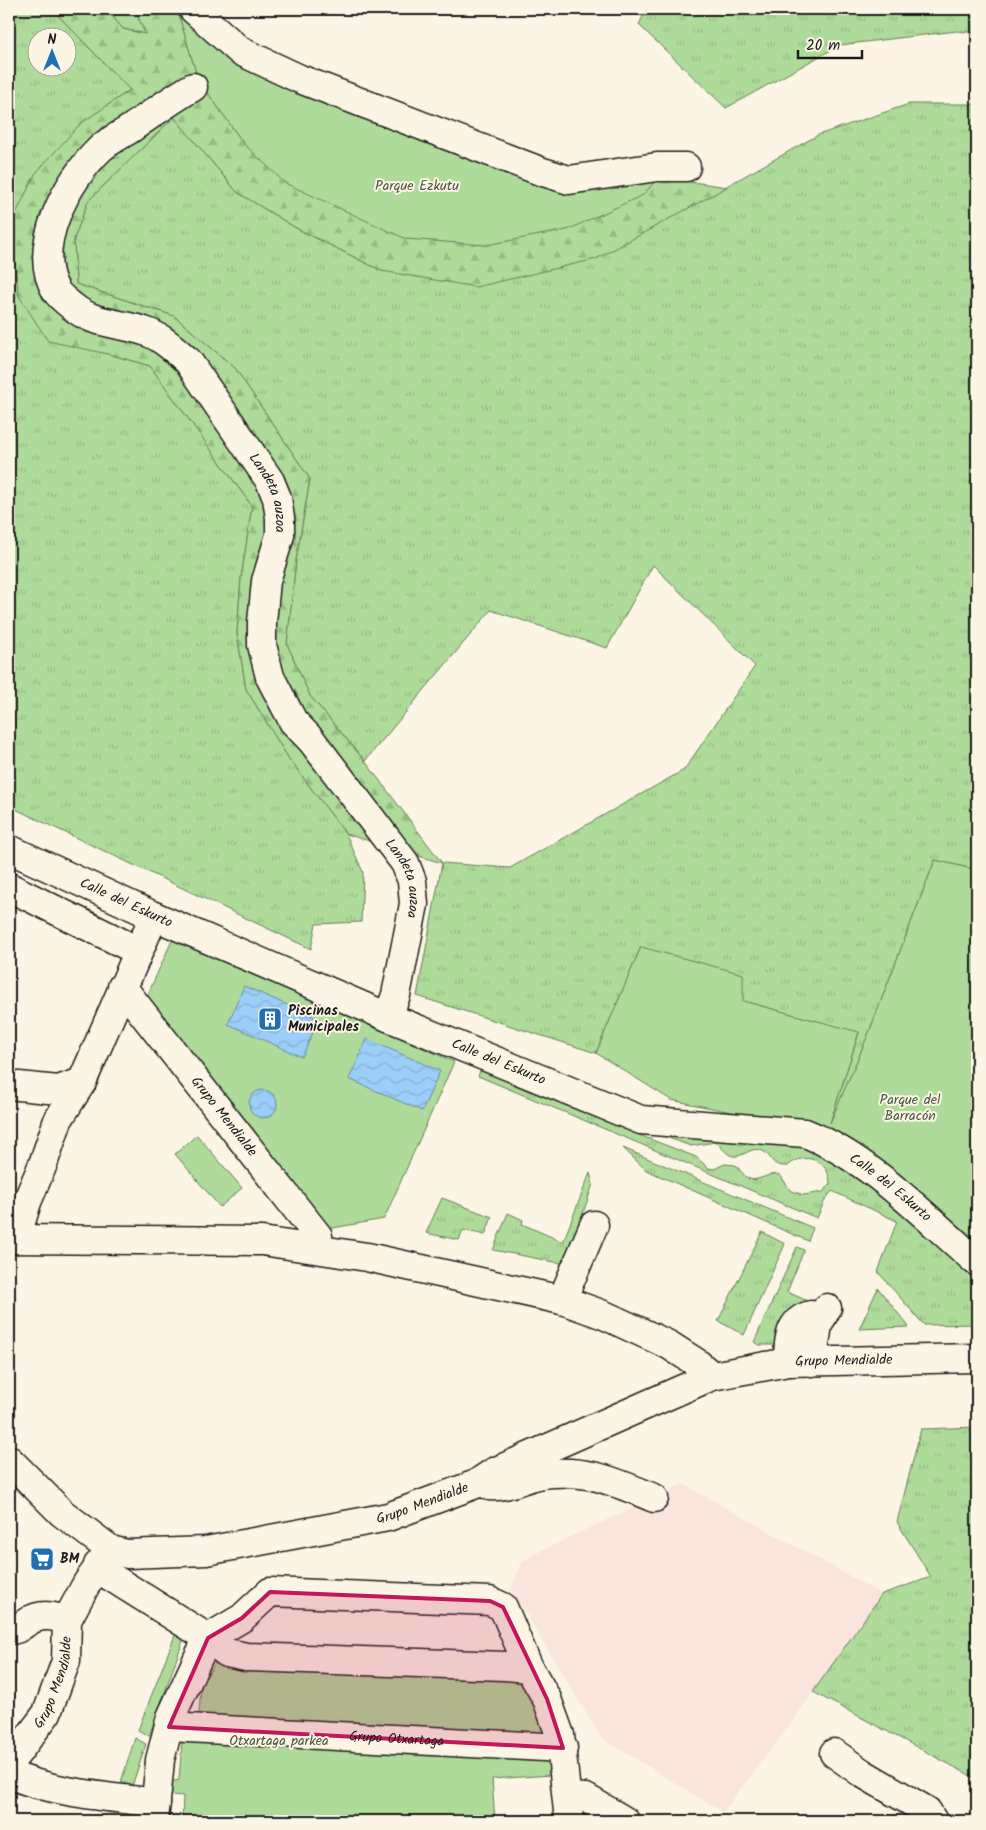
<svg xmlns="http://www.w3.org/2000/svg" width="986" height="1830" viewBox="0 0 986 1830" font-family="Kalam,sans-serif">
  <defs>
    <pattern id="grass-tufts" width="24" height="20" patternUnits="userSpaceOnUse" patternTransform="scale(1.25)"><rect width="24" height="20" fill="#aedb99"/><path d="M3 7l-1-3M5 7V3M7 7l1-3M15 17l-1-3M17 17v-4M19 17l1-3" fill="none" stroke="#95bb83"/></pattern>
    <pattern id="forest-firs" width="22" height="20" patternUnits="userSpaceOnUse" patternTransform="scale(1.25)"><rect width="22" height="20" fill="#aedb99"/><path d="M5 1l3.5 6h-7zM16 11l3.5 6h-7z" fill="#95bb83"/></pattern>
    <pattern id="water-waves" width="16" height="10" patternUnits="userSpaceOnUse" patternTransform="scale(1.25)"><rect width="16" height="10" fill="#9bcef8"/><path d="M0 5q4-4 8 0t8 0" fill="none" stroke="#85b0d4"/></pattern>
  </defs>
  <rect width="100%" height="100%" fill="#fcf5e5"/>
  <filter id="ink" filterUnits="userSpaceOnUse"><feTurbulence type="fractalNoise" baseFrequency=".02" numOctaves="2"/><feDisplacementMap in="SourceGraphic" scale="10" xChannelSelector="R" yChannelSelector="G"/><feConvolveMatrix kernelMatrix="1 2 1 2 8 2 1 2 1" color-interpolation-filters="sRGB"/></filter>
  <g filter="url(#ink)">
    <path fill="#fae4de" d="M 683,1484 L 882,1594 L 790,1725 L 723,1812 L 601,1738 L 511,1589 L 522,1562 L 534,1554 Z"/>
    <path fill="url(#grass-tufts)" stroke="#657c5a" fill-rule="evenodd" d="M 9,9 L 52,9 L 130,90 L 80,124 L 10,226 L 112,355 L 150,366 L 252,506 L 241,579 L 237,633 L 246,689 L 289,759 L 346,834 L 363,872 L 361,922 L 316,924 L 311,949 L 9,806 ZM 38,38 L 68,38 L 68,68 L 38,68 Z
      M 106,9 L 135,9 L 146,34 L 123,29 Z
      M 646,9 L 977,9 L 977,33 L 957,31 L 840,45 L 726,108 L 639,25 Z
      M 909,104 L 977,104 L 977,870 L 935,860 L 868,1035 L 827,1131 L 859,1033 L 743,1001 L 641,947 L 596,1053 L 417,996 L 442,863 L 510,868 L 684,770 L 755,666 L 653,565 L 607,648 L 491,610 L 365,761 L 310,696 L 287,644 L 296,560 L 310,479 L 235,368 L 174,316 L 76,284 L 74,239 L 88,201 L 174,117 L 237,192 L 296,228 L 382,271 L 596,259 L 818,135 Z
      M 482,1067 L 628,1125 L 634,1133 L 696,1157 L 708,1168 L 714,1169 L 725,1164 L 735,1165 C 739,1168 742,1173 746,1177 C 756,1185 768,1171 780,1175 L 791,1191 L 804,1195 L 823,1192 L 830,1184 C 830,1161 805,1150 788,1166 C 770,1167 774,1158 763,1151 C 751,1145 744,1158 733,1156 C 726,1155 722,1146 715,1142 L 691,1146 L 643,1129 L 789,1138 L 849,1166 L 977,1272 L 977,1324 L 924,1325 L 878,1272 L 897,1221 L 832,1191 L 825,1200 L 817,1218 L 478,1076 Z
      M 623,1148 L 813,1228 L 808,1241 L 646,1170 Z
      M 590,1173 L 593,1184 L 581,1219 L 586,1221 L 565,1264 L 493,1250 L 508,1213 L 523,1220 L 522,1224 L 563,1242 Z
      M 442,1198 L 492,1217 L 485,1235 L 463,1230 L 459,1240 L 426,1233 Z
      M 762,1232 L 785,1244 L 744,1335 L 718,1321 Z
      M 797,1247 L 804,1250 L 787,1292 L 815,1304 L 779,1345 L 759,1345 L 754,1342 Z
      M 878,1288 L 909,1327 L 859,1329 Z
      M 977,1427 L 977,1779 L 813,1692 L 882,1594 L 931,1577 L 897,1522 L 921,1429 Z"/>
    <path fill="url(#forest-firs)" stroke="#657c5a" d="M 52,9 L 106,9 L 123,29 L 145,34 L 135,9 L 177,9 L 198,79 L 244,144 L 659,177 L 727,187 L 596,259 L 476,287 L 382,271 L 296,228 L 237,192 L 174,117 L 88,201 L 74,239 L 76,284 L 174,316 L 235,368 L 310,479 L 296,560 L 287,644 L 310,696 L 365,761 L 442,863 L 346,834 L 289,759 L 246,689 L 237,633 L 241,579 L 252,506 L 150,366 L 112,355 L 48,341 L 19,296 L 10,226 L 35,174 L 80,124 L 130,90 Z"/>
    <path fill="#aedb99" stroke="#657c5a" d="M 177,9 L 188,9 L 195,21 L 501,162 L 659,177 L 643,195 L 567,230 L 486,245 L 406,239 L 285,183 L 244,144 L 198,79 Z
      M 935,860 L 977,870 L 977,1250 L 827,1131 L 671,1100 L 596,1053 L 641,947 L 743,974 L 743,1001 L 859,1032 L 830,1123 L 868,1035 Z
      M 174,936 L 454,1062 L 384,1219 L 321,1230 L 144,1003 Z
      M 197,1135 L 242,1188 L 220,1207 L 175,1154 Z
      M 175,1635 L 184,1638 L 149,1736 L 138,1730 Z
      M 219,1657 L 517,1671 L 539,1694 L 551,1775 L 492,1779 L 495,1821 L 182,1821 L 183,1796 L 171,1795 L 170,1782 L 179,1780 L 183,1728 L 199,1714 L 201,1685 Z
      M 135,1738 L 146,1744 L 132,1786 L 121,1782 Z"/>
    <path fill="url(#water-waves)" stroke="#6887a0" d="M 244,986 L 319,1019 L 302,1057 L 228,1024 Z
      M 367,1039 L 440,1071 L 422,1111 L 349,1079 Z
      M249 1104a14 14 0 1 1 28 0a14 14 0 1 1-28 0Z"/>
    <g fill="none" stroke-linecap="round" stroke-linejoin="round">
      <g stroke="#1c1c1c" stroke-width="31">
        <g id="minor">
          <path d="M 193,9 L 240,51 L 300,79 L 540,171 L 569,180 L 657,167 L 686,167"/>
          <path id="s1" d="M 193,87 C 172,99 153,113 133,127 C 123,134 110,140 101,148 C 68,179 30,247 56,291 C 60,297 68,303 73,307 C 93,324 121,323 144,331 C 161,336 175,350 188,361 L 270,481 L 277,498 L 280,518 L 280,535 L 266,581 L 262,622 L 262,645 L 270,677 L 293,721 L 312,741 L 405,863 L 412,881 L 414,904 L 396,995 L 388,1017"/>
          <path id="s2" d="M 9,849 L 154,916 L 388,1017 L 641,1120 L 805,1133 C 869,1158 925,1217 977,1262"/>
          <path d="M 9,887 L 138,951"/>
          <path id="s3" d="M 122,987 L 318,1236 L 319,1249"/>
          <path d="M 82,1082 L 154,916"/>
          <path d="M 9,1085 L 58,1090 L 82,1082 L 58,1120 L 43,1164 L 27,1202 L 16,1239"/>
          <path d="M 9,1239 L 262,1241 L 367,1257 L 562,1300 L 604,1315 L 669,1345 L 697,1363 L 712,1376"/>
          <path d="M 562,1300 L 594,1225"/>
          <path d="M 788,1362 C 788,1342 789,1320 811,1315"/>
          <path d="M 812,1362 L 818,1325 L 827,1308"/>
          <path id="s4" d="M 9,1460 L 62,1513 L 111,1550 L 127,1554 L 206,1551 L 388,1517 L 476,1484 L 494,1472 L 712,1376 L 788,1362 L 977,1358"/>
          <path d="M 490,1486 C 507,1488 525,1477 542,1474 C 586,1468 615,1482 654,1498"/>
          <path d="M 98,1565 L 111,1577 L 208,1638 L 227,1653 L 246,1657 L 505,1666 L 529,1668 L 547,1699 L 560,1735 L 569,1821"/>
          <path d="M 9,1630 C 18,1630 20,1627 27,1622 C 41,1613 53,1616 67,1620"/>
          <path id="s5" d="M 169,1727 L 563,1748"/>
          <path d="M 834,1753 L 862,1773 L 927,1811 L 933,1821"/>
          <path id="s6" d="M 9,1764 L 47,1713 L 66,1661 L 67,1620 L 87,1583 L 110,1551"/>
          <path d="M 9,1774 C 52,1793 109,1797 156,1803"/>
          <path d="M 567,1797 L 586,1798 L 625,1821"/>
          <path d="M 154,1821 L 160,1760 L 171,1717 L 198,1658 L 208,1638 L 242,1618 L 270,1592 L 490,1601 L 503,1607 L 529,1668"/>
        </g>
      </g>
      <use href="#minor" stroke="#fcf5e5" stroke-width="28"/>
    </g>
  </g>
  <path fill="#c2185b" fill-opacity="0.2" stroke="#c2185b" stroke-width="4" stroke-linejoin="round" d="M 270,1592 L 490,1601 L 503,1607 L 547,1699 L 563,1748 L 169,1727 L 208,1638 L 242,1618 Z"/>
  <defs>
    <g id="building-square" transform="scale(1.25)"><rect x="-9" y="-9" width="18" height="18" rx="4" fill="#1f6fb2" stroke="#fcf5e5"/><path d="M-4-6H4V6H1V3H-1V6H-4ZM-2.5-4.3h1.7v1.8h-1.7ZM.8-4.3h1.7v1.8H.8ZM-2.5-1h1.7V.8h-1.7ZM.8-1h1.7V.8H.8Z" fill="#fff"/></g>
    <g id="supermarket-square" transform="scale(1.25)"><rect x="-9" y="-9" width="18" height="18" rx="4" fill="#1f6fb2" stroke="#fcf5e5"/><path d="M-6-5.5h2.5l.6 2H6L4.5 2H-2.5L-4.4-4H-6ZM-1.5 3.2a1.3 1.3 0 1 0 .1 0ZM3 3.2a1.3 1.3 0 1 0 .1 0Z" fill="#fff"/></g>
  </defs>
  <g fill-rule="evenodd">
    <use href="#building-square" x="270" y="1019"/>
    <use href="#supermarket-square" x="42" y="1559"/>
  </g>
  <g text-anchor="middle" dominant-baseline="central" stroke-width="4" stroke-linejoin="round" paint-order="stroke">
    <g font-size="14" fill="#485542" stroke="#fcf5e5">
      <text x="417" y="186">Parque Ezkutu</text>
      <text x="910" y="1100">Parque del<tspan x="910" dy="16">Barracón</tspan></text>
      <text x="279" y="1741">Otxartaga parkea</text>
    </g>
    <g font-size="14" fill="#1c1c1c" stroke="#fcf5e5">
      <text stroke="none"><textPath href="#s1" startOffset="579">Landeta auzoa</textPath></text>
      <text stroke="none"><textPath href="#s1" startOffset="1014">Landeta auzoa</textPath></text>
      <text stroke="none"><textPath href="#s2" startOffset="129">Calle del Eskurto</textPath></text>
      <text stroke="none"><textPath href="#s2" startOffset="534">Calle del Eskurto</textPath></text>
      <text stroke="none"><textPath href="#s3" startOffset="165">Grupo Mendialde</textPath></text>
      <text stroke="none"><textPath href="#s2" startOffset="954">Calle del Eskurto</textPath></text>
      <text stroke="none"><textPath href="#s4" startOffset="904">Grupo Mendialde</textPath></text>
      <text stroke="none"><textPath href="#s4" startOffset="454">Grupo Mendialde</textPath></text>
      <text stroke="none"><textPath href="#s6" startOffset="95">Grupo Mendialde</textPath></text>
      <text stroke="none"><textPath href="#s5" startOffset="228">Grupo Otxartaga</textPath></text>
    </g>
    <g font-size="14" font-weight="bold" fill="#1c1c1c" stroke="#fcf5e5" text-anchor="start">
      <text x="288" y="1011">Piscinas<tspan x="288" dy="16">Municipales</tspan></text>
      <text x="60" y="1559">BM</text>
    </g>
  </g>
  <rect width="986" height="1830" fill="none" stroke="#fcf5e5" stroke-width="30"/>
  <rect x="15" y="15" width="956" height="1800" fill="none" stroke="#1c1c1c" stroke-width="2" filter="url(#ink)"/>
  <g transform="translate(52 52)"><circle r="24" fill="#fcf5e5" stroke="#a29e95"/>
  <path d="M0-4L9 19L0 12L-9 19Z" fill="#1f6fb2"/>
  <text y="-8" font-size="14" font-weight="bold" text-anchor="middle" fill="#1c1c1c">N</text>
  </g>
  <path d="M798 50v8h64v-8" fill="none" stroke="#1c1c1c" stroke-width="2.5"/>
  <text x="806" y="50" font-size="15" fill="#1c1c1c" stroke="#fcf5e5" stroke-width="4" paint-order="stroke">20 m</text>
</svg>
